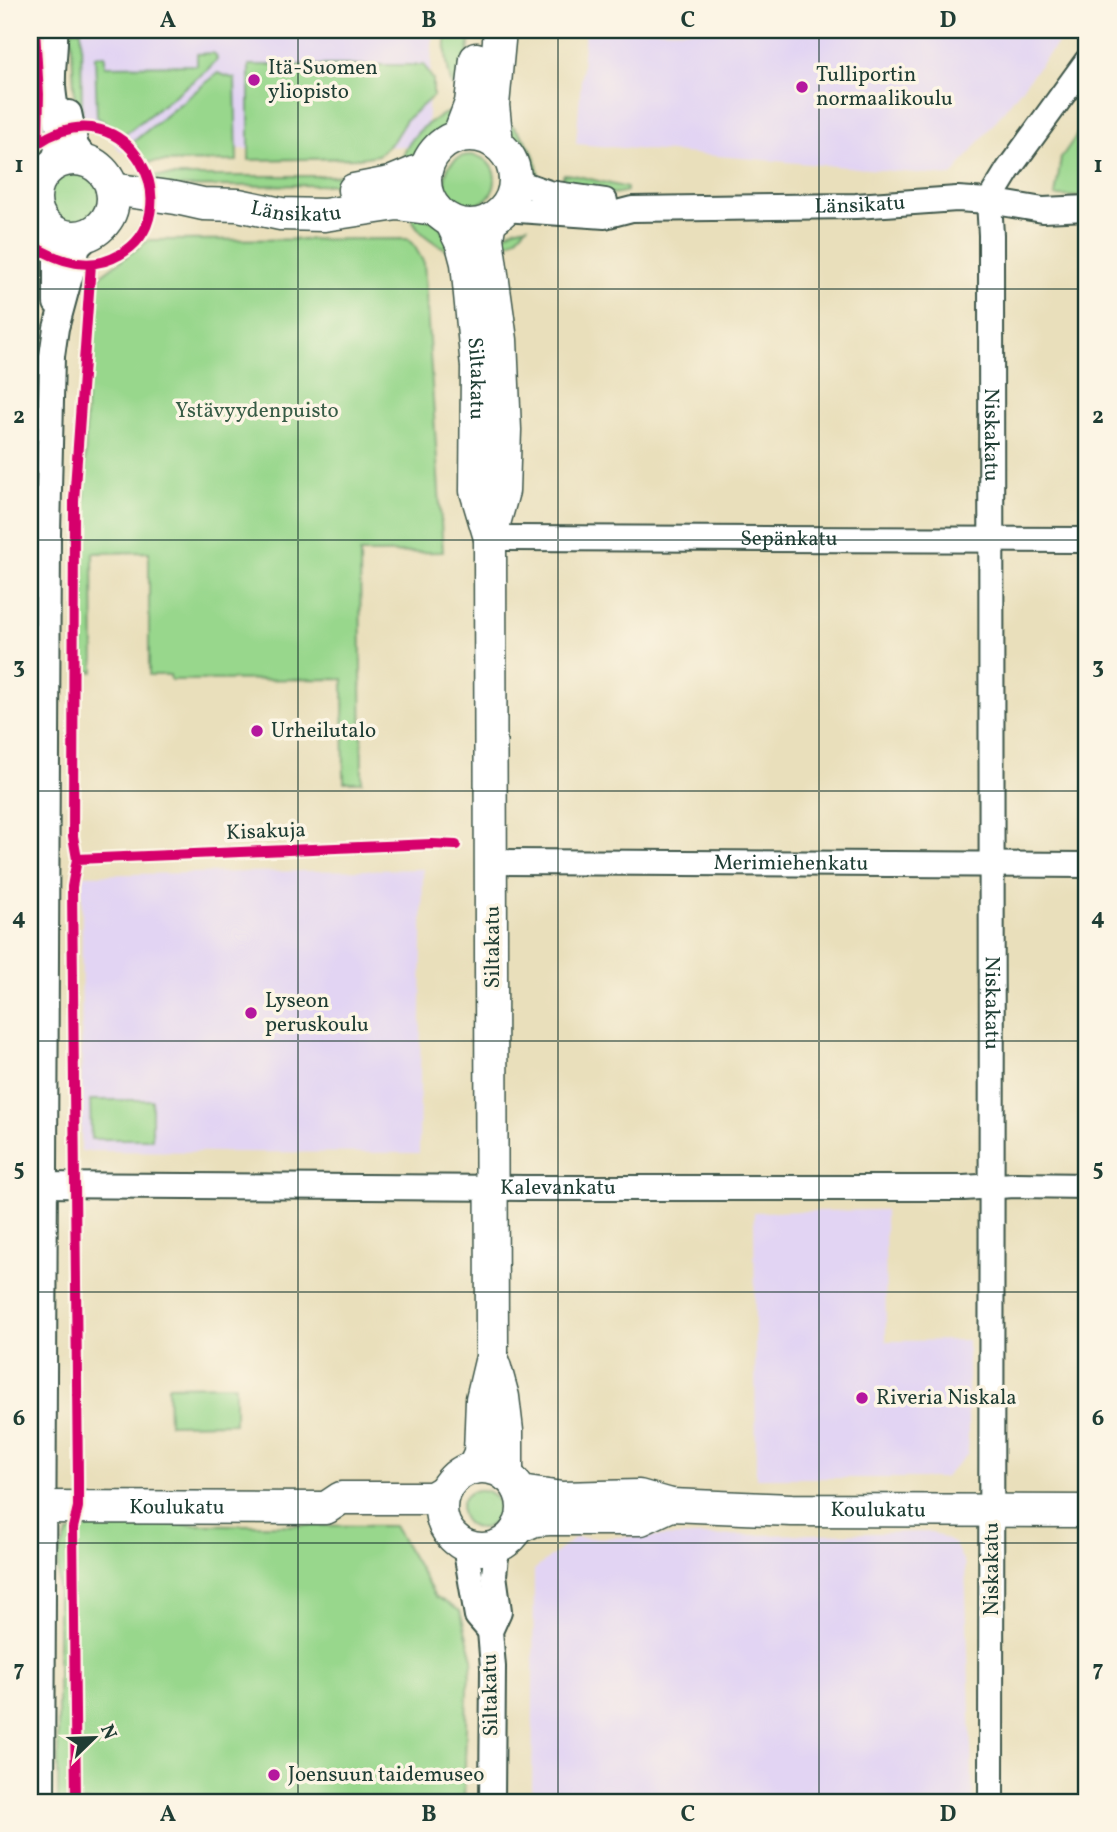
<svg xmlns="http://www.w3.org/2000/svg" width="1117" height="1832" viewBox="0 0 1117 1832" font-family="Vollkorn,serif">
  <rect width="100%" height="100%" fill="#fcf5e5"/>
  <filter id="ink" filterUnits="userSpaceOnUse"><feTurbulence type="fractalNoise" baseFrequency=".0143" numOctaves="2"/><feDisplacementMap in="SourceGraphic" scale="14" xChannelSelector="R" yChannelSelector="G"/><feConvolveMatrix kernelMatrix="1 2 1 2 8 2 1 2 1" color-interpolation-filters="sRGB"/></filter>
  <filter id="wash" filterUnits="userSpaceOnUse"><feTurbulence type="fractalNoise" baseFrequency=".00686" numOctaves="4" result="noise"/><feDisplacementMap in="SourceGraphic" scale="28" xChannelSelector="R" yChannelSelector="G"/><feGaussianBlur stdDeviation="1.57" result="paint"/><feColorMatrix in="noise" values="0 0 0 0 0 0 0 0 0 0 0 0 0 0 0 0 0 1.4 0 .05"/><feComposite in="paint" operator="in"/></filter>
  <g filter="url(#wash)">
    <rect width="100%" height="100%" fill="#e9dfbb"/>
    <path fill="#e2d4f3" d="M 76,30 L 433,30 L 426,146 L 120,151 L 106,133 L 80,114 Z
      M 585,30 L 1068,30 L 952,176 L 576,144 Z
      M 423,869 L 419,1153 L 81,1151 L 82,875 Z
      M 885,1210 L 886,1341 L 968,1340 L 968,1454 L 944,1478 L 756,1478 L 754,1212 Z
      M 932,1532 L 955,1544 L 965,1565 L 973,1802 L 532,1802 L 534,1570 L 575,1538 Z"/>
    <path fill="#98d78c" stroke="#5c8a60" stroke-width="2" d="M 71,30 L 81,30 L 82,122 L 76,122 Z
      M 447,30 L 471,30 L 463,90 L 452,86 C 447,68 444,49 447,30 Z
      M 213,53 L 216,55 L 217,60 L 207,70 L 124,135 L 97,117 L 95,56 L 105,55 L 105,66 L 197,65 L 197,54 Z
      M 249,65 L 424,65 L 433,80 L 433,96 L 406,120 L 393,141 L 378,155 L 360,158 L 249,160 Z
      M 218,73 L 235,79 L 237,161 L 146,162 L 133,142 Z
      M 459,108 L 451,128 L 429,147 L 419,160 L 400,167 C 406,135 430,118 459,108 Z
      M 1087,120 L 1087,197 L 1055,196 L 1061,158 Z
      M 507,121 C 526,137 540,157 538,182 C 519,176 523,167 513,153 C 510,148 505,144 501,139 Z
      M445 180a25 25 0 1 1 50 0a25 25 0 1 1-50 0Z
      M 377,170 L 356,183 L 321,185 L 155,187 L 113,176 L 333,176 Z
      M50 198a25 25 0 1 1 50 0a25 25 0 1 1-50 0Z
      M 564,174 L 574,175 L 627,188 L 627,191 C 605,198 582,191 559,187 Z
      M 408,211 L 439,224 L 453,253 C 431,241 418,235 408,211 Z
      M 527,226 L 516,238 L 497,250 C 499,234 513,228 527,226 Z
      M 408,239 L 415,247 L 424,263 L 443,552 L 360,553 L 362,782 L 344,782 L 343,679 L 171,680 L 170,675 L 149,675 L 149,552 L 93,553 L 94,672 L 82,671 L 86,406 L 92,286 L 100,276 L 149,240 Z
      M 90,1100 L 152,1100 L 152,1139 L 91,1139 Z
      M 235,1385 L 235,1423 L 169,1424 L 168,1386 Z
      M461 1509a19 19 0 1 1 38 0a19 19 0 1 1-38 0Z
      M 97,1524 L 394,1526 L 435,1596 L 460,1611 L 473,1659 L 467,1689 L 464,1802 L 58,1802 L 58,1556 L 68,1533 Z"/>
  </g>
  <g filter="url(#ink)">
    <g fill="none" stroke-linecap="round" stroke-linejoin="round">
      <g stroke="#3d5548" stroke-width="28">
        <g id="minor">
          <path d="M 69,113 L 76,146 L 87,161"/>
          <path d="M 49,168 C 67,139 55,118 53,86 C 52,67 56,49 55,30"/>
          <path d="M 515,181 L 549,193 L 605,201"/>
          <path id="s1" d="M 989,201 L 991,235 C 991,757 993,1280 991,1802"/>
          <path d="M 989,201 L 1008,170 L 1087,61"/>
          <path id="s2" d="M 504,209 L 605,216 L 632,209 L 856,206 L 957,199 L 989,201 L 1043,210 L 1087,208"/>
          <path d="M 51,229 L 56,258 L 56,303"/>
          <path id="s3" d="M 490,538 L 1087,540"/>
          <path id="s4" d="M 493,862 L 1087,865"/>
          <path id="s5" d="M 30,1185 L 524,1188 L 963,1188 L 1015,1185 L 1087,1186"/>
          <path d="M 465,1546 L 477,1616 L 490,1631"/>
          <path d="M 42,1802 L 48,534 L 52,356 L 56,328 L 78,247 L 93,232"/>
          <path d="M 492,1802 L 493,1667 L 490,1631 L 499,1611 L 494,1575 L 497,1547"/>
        </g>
      </g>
      <g stroke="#3d5548" stroke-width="35">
        <g id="major">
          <circle cx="470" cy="180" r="45"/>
          <path d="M 458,137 L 471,103 L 476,59"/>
          <path d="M 497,144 L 493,105 L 500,30"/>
          <circle cx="74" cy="198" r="39"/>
          <path id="s6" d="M 112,189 L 176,198 L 203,204 L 238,205 L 281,214 L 324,215 L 397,204 L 435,209"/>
          <path d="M 354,190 L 390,183 L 426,168"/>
          <path id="s7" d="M 451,221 L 462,244 L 467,263 L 477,367 L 476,491 L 490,538"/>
          <path d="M 495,1368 L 503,1397 L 507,1431 L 507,1476"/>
          <circle cx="482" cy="1508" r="41"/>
          <path d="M 473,1468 L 480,1453 L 482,1399 L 492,1357 L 490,538 L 503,491 L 505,430 L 501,340 L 487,238 L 490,220"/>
          <path id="s8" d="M 520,1492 L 562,1498 L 639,1496 L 671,1505 L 792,1510 L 1087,1511"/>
          <path id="s9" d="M 30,1507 L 326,1508 L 341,1498 L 432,1498 L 444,1491"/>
          <path d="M 518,1527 L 535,1520 L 549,1519 L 641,1519 L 671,1505"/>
        </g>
      </g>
      <use href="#minor" stroke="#fff" stroke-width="24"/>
      <use href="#major" stroke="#fff" stroke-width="32"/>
      <g stroke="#fcf5e5" stroke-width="15">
        <path id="cycleway" d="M 35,30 L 39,94 L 38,143
          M 37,248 C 63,263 92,271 119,255 C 193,215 129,83 38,143
          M 77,859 L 432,844 L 456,845
          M 76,1802 L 73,1528 L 78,1507 L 78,1482 L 72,887 L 77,859 L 73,836 L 74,501 L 91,264"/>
      </g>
      <use href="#cycleway" stroke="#d6006c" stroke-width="10"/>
    </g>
  </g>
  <path fill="none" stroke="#1f3d34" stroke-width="2" stroke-opacity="0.55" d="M 298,30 L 298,1802M 558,30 L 558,1802M 819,30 L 819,1802M 30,289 L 1087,289M 30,540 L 1087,540M 30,791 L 1087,791M 30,1041 L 1087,1041M 30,1292 L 1087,1292M 30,1543 L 1087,1543"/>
  <g fill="#b5179e" stroke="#fcf5e5" stroke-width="2.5">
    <circle cx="254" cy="80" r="7"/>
    <circle cx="802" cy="87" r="7"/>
    <circle cx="257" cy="731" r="7"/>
    <circle cx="251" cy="1013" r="7"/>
    <circle cx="862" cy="1398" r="7"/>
    <circle cx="274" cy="1775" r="7"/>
  </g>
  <g text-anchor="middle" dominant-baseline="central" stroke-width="7" stroke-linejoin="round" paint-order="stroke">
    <g font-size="21" fill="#1f3d34" stroke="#fcf5e5" text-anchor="start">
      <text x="268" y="68">Itä-Suomen<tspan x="268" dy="24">yliopisto</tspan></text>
      <text x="816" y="75">Tulliportin<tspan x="816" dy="24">normaalikoulu</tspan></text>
      <text x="271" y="731">Urheilutalo</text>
      <text x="265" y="1001">Lyseon<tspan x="265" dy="24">peruskoulu</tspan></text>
      <text x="876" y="1398">Riveria Niskala</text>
      <text x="288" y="1775">Joensuun taidemuseo</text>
    </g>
    <g font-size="21" fill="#1f3d34" stroke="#fcf5e5">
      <text stroke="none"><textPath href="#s2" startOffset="357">Länsikatu</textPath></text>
      <text stroke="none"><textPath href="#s6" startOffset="186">Länsikatu</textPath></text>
      <text stroke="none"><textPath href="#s7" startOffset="161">Siltakatu</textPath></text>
      <text stroke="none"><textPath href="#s1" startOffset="234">Niskakatu</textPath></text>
      <text stroke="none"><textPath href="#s3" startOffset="299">Sepänkatu</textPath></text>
      <text transform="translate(266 832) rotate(-2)">Kisakuja</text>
      <text stroke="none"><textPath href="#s4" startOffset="298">Merimiehenkatu</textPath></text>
      <text transform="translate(493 947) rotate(-90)">Siltakatu</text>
      <text stroke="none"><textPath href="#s1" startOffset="802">Niskakatu</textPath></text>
      <text stroke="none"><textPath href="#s5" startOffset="528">Kalevankatu</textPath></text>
      <text stroke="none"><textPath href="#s9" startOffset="147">Koulukatu</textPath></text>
      <text stroke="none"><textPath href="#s8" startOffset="360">Koulukatu</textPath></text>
      <text transform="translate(992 1569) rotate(-90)">Niskakatu</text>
      <text transform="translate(491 1695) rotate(-91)">Siltakatu</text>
    </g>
    <g font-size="21" fill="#375c46" stroke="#fcf5e5">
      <text x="257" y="411">Ystävyydenpuisto</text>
    </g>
  </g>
  <rect width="1117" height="1832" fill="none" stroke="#fcf5e5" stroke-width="77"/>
  <g transform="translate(94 1738) rotate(67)" stroke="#fcf5e5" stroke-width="5" paint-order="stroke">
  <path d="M0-5L12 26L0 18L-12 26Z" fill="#1f3d34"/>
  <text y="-10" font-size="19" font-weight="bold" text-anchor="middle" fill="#1f3d34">N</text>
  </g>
  <rect x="38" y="38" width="1040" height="1756" fill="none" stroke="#1f3d34" stroke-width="2.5"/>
  <g font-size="23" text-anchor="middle" font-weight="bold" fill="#1f3d34">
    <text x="168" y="27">A</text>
    <text x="429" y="27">B</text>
    <text x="688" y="27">C</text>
    <text x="948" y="27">D</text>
    <text x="19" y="172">1</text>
    <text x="1098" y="172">1</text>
    <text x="19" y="423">2</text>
    <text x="1098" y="423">2</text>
    <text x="19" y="673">3</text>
    <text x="1098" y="673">3</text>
    <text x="19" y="924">4</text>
    <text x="1098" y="924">4</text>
    <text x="19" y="1175">5</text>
    <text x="1098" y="1175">5</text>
    <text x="19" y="1425">6</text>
    <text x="1098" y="1425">6</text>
    <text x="19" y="1676">7</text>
    <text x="1098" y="1676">7</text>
    <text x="168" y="1821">A</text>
    <text x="429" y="1821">B</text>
    <text x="688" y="1821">C</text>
    <text x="948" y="1821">D</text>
  </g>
</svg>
